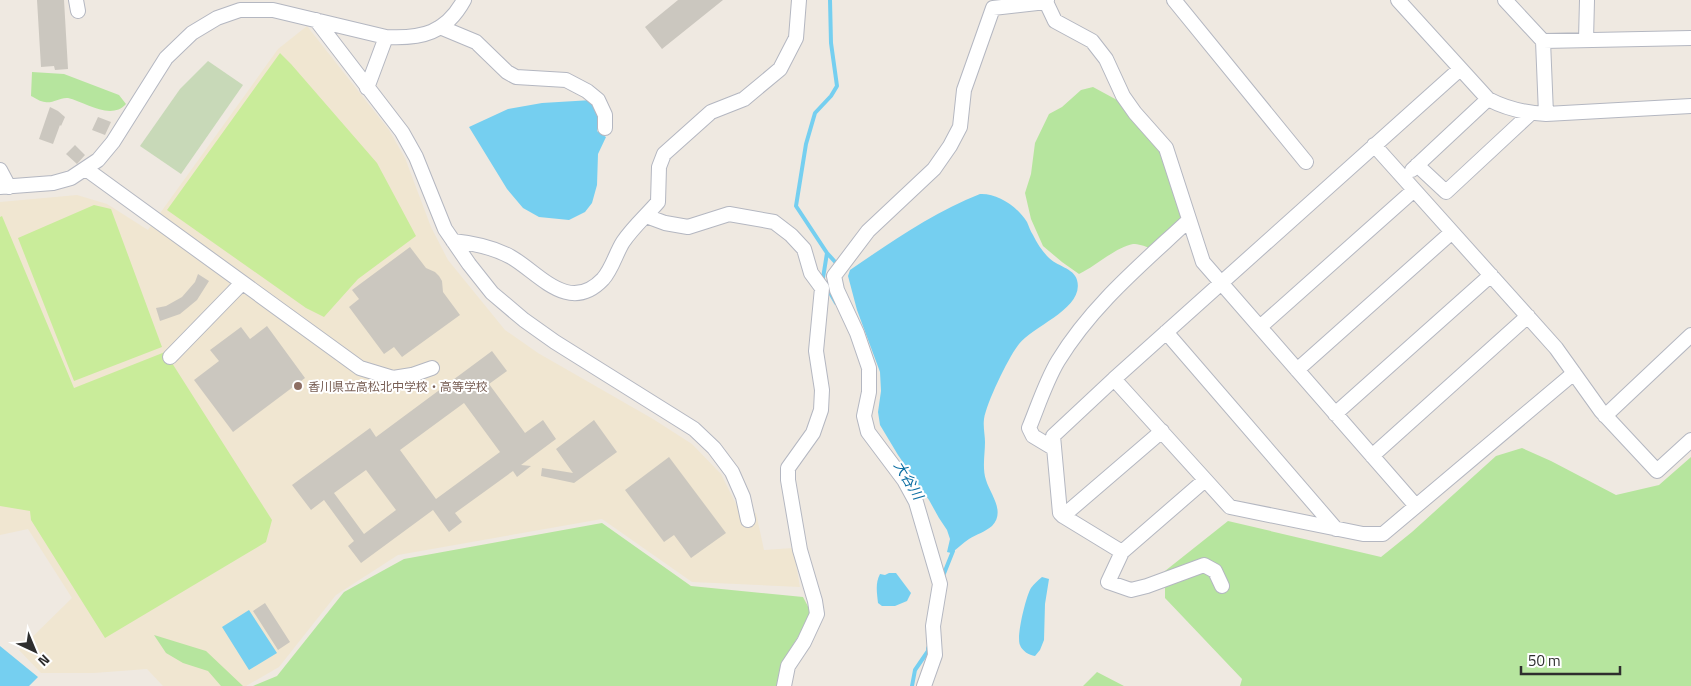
<svg xmlns="http://www.w3.org/2000/svg" width="1691" height="686" viewBox="0 0 1691 686" font-family="'Titillium Web','Noto Sans JP',sans-serif">
  <rect width="100%" height="100%" fill="#efe9e1"/>
  <path fill="#f0e6d1" d="M 307,26 L 389,130 L 405,158 L 431,227 L 448,260 L 505,330 L 538,353 L 653,419 L 692,444 L 721,474 L 740,512 L 756,513 L 764,550 L 793,548 L 800,587 L 692,582 L 602,519 L 398,555 L 336,595 L 279,667 L 246,686 L 163,686 L 147,669 L 94,673 L 41,673 L 19,650 L 72,598 L 28,529 L 0,535 L 0,202 L 77,195 L 107,204 L 148,230 L 278,49 Z"/>
  <path fill="#b6e59e" d="M 32,72 L 64,74 L 119,95 L 126,104 C 111,121 85,102 68,98 C 60,97 52,104 45,102 C 41,102 35,98 31,96 Z
    M 1093,87 L 1117,100 L 1132,115 L 1162,152 L 1173,182 L 1181,220 L 1149,248 C 1145,246 1138,244 1133,244 C 1116,247 1096,266 1079,274 L 1062,262 L 1043,246 L 1031,219 L 1025,193 L 1031,174 L 1035,143 L 1049,114 L 1062,107 L 1081,90 Z
    M 1522,448 L 1551,461 L 1616,495 L 1659,485 L 1691,457 L 1691,686 L 1240,686 L 1242,679 L 1165,598 L 1165,571 L 1228,521 L 1381,557 L 1412,532 L 1496,456 Z
    M 602,523 L 691,586 L 803,597 L 812,614 L 783,661 L 780,686 L 253,686 L 277,676 L 344,592 L 404,559 Z
    M 154,635 L 206,651 L 243,686 L 221,686 L 208,671 L 183,663 L 166,653 Z
    M 1097,672 L 1124,686 L 1083,686 Z"/>
  <path fill="#c8d9b8" d="M 208,61 L 243,85 L 181,174 L 140,146 L 180,89 Z"/>
  <path fill="#c9ec9a" d="M 280,53 L 291,64 L 377,163 L 416,236 L 358,279 L 324,317 L 306,308 L 167,210 Z
    M 94,205 L 111,209 L 162,347 L 74,381 L 18,238 Z
    M 2,216 L 74,388 L 165,352 L 272,520 L 266,542 L 105,638 L 31,520 L 30,511 L 0,506 L 0,217 Z"/>
  <path fill="#75cff0" d="M 592,100 L 601,115 L 597,131 L 606,137 L 598,154 L 597,185 L 592,203 L 585,212 L 569,220 L 539,217 L 523,208 L 507,189 L 469,127 L 508,109 L 542,103 Z
    M 980,194 C 997,193 1017,206 1027,222 C 1029,226 1030,231 1033,235 C 1037,243 1042,251 1048,257 C 1056,266 1074,268 1077,280 C 1085,308 1034,325 1019,344 C 1008,358 987,402 984,419 C 983,427 985,435 985,442 C 985,454 982,468 986,480 C 990,494 1006,511 992,526 C 985,532 977,534 969,539 C 963,543 957,549 951,553 L 947,552 L 950,539 L 947,530 L 939,518 L 929,500 L 898,455 L 880,425 L 878,412 L 881,391 L 880,372 L 857,310 L 848,276 L 850,270 C 891,242 934,212 980,194 Z
    M 889,573 L 896,573 L 911,593 L 907,601 L 895,606 L 882,606 L 878,603 C 877,593 875,583 880,574 L 885,575 Z
    M 1042,577 L 1049,579 L 1045,604 L 1044,640 L 1040,650 L 1035,656 C 1029,655 1022,651 1020,645 C 1016,637 1026,596 1031,588 C 1034,584 1038,580 1042,577 Z
    M 249,610 L 277,653 L 249,670 L 222,627 Z
    M 0,646 L 38,677 L 29,686 L 0,686 Z"/>
  <g fill="none" stroke-linecap="round" stroke-linejoin="round">
    <path stroke="#75cff0" stroke-width="4" d="M 827,253 L 837,264
      M 823,278 L 827,253 L 796,206 L 806,144 L 815,113 L 831,96 L 837,86 L 831,43 L 830,0
      M 829,291 L 836,303
      M 943,576 L 953,551
      M 912,686 L 915,670 L 928,651 L 928,648"/>
  </g>
  <path fill="#cbc7bf" fill-rule="evenodd" d="M 37,0 L 64,0 L 68,69 L 55,70 L 54,66 L 41,67 Z
    M 678,0 L 723,0 L 662,49 L 645,27 Z
    M 50,107 L 58,111 L 65,117 L 61,126 L 60,125 L 53,144 L 39,139 Z
    M 98,117 L 111,122 L 105,135 L 92,130 Z
    M 75,145 L 85,155 L 77,164 L 66,154 Z
    M 410,247 L 426,268 L 435,272 L 439,276 L 442,281 L 443,292 L 460,315 L 402,357 L 394,347 L 384,354 L 349,307 L 359,299 L 352,290 Z
    M 198,274 L 209,281 L 197,300 L 180,314 L 160,321 L 156,308 L 166,306 L 182,297 L 195,282 Z
    M 267,326 L 305,378 L 233,432 L 194,380 L 219,361 L 210,350 L 241,327 L 250,339 Z
    M 492,351 L 507,371 L 489,384 L 525,433 L 543,420 L 556,439 L 521,465 L 531,466 L 517,477 L 513,471 L 455,513 L 462,522 L 449,532 L 433,510 L 361,563 L 348,546 L 354,541 L 324,500 L 311,510 L 292,485 L 370,428 L 376,437 ZM 464,403 L 500,452 L 436,499 L 400,450 ZM 366,470 L 396,510 L 364,534 L 334,493 Z
    M 594,420 L 617,452 L 574,483 L 541,476 L 542,468 L 573,473 L 556,449 Z
    M 669,457 L 726,533 L 691,558 L 674,535 L 664,542 L 625,490 Z
    M 265,603 L 290,642 L 278,650 L 253,611 Z"/>
  <g fill="none" stroke-linecap="round" stroke-linejoin="round">
    <g stroke="#b4b7c1" stroke-width="16">
      <path id="minor" d="M 76,0 L 78,11
        M 1047,0 L 1046,2 L 1055,21 L 1092,41 L 1106,59 L 1123,96 L 1135,113 L 1166,148 L 1203,262 L 1416,506
        M 1174,0 L 1306,162
        M 1398,0 L 1488,99 C 1507,109 1525,113 1546,114 L 1691,106
        M 1505,0 L 1543,41 L 1691,38
        M 316,20 L 402,132 L 416,157 L 445,229 L 469,264 L 492,293 L 524,320 L 555,342 L 694,429 L 714,448 L 732,472 L 743,497 L 748,520
        M 440,27 L 476,42 L 507,72 L 516,77 L 566,80 L 587,91 L 598,100 L 605,115 L 605,128
        M 1586,40 L 1587,0
        M 1543,41 L 1546,114
        M 1460,69 L 1114,379 L 1230,507 L 1363,534 L 1383,534 L 1574,373
        M 367,88 L 386,37
        M 1374,145 L 1556,348 L 1601,411 L 1657,471 L 1691,440
        M 1417,165 L 1446,192 L 1531,113
        M 86,169 L 360,368 L 393,378 L 412,375 L 432,368
        M 0,170 L 9,187
        M 1412,170 L 1488,99
        M 0,187 L 53,183 L 71,178 L 98,160 L 113,142 L 166,58 L 192,33 L 217,18 L 240,10 L 273,10 L 386,37 C 422,39 446,33 464,0
        M 646,216 L 665,223 L 688,227 L 729,214 L 774,222 L 791,235 L 804,249 L 811,273 L 822,288 L 816,351 L 822,390 L 821,410 L 813,433 L 788,468 L 788,480 L 800,550 L 815,601 L 817,614 L 804,642 L 788,666 L 784,686
        M 453,241 C 473,243 493,247 511,257 C 539,273 569,315 603,279 C 612,269 616,253 623,242 C 633,227 647,215 658,202 L 659,167 L 664,154 L 711,112 L 744,99 L 780,69 L 796,38 L 799,0
        M 1260,327 L 1414,190
        M 1166,332 L 1336,529
        M 170,357 L 242,283
        M 1297,370 L 1452,232
        M 1114,379 L 1053,436 L 1060,513 L 1063,516 L 1122,552 L 1205,480
        M 1335,414 L 1491,275
        M 1605,416 L 1691,335
        M 1053,448 L 1033,436 L 1029,428 C 1038,406 1046,381 1058,361 C 1092,305 1142,264 1189,220
        M 1372,456 L 1528,316
        M 1063,516 L 1162,431
        M 1122,552 L 1108,582 L 1131,590 L 1147,586 L 1204,565 L 1215,571 L 1222,586
        M 924,686 L 935,655 L 933,626 L 940,584 L 916,502 L 904,480 L 868,432 L 864,416 L 869,392 L 869,368 L 857,333 L 837,290 L 834,276 L 868,231 L 934,169 L 950,146 L 960,127 L 964,90 L 993,8 L 1046,2"/>
    </g>
    <use href="#minor" stroke="#fff" stroke-width="14"/>
  </g>
  <circle fill="#8d6e63" stroke="#fff" stroke-width="2" cx="298" cy="386" r="5"/>
  <g text-anchor="middle" dominant-baseline="central" stroke-width="4" stroke-linejoin="round" paint-order="stroke">
    <g font-size="12" fill="#785e54" stroke="#fff" text-anchor="start">
      <text x="308" y="386">香川県立高松北中学校・高等学校</text>
    </g>
    <g font-size="14" font-style="italic" fill="#0d6fa3" stroke="#fff">
      <text transform="translate(909 480) rotate(59)">大谷川</text>
    </g>
  </g>
  <g transform="translate(35 651) rotate(136)" stroke="#ffffff" stroke-width="4" paint-order="stroke">
  <path d="M0-4L9 19L0 12L-9 19Z" fill="#2e2e2e"/>
  <text y="-8" font-size="14" font-weight="bold" text-anchor="middle" fill="#2e2e2e">N</text>
  </g>
  <path d="M1521 666v8h99v-8" fill="none" stroke="#2e2e2e" stroke-width="2.5"/>
  <text x="1528" y="666" font-size="15" fill="#2e2e2e" stroke="#ffffff" stroke-width="4" paint-order="stroke">50 m</text>
</svg>
